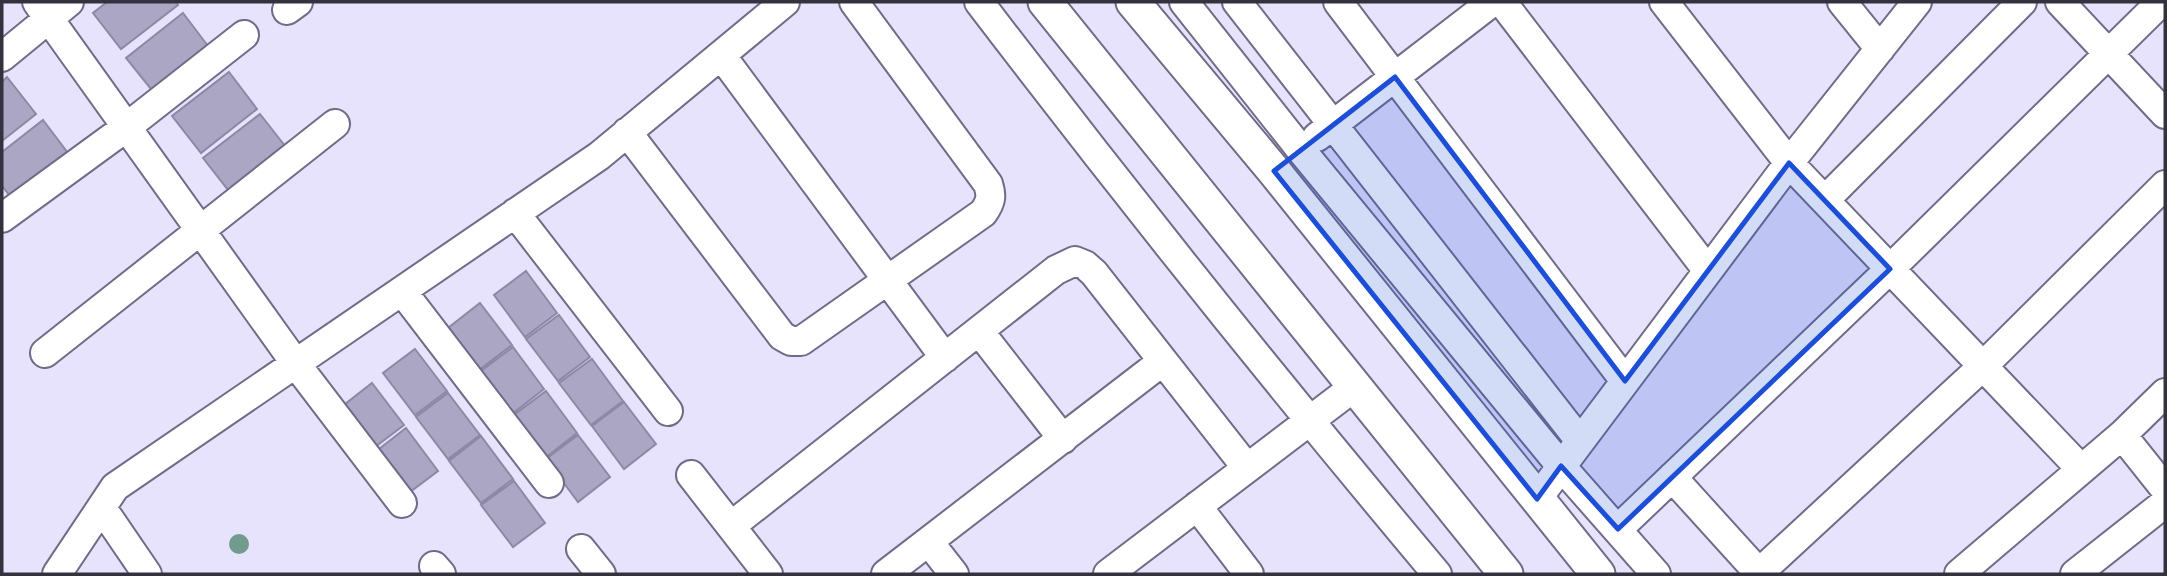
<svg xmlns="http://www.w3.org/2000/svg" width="2167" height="576" viewBox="0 0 2167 576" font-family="'Sofia Sans Condensed',sans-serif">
  <rect width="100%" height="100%" fill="#e7e3fc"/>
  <path fill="#aba6c4" stroke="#8d88a5" stroke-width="2" d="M 107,2 L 176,2 L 178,5 L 121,49 L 93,13 Z
    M 183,13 L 211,50 L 155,94 L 126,58 Z
    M 229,72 L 257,109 L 201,153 L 172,116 Z
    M 7,77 L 36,114 L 2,141 L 2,82 Z
    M 260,114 L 289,151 L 232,195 L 203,158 Z
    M 43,120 L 71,157 L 14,201 L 2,186 L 2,152 Z
    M 526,271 L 557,313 L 525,337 L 494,295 Z
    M 480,303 L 512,345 L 479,370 L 448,328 Z
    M 559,315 L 590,357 L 558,381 L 526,339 Z
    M 513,347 L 544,389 L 512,414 L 481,371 Z
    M 415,349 L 447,391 L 415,415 L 383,373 Z
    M 592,359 L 623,401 L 591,425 L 559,383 Z
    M 372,383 L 404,425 L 371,450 L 340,408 Z
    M 546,391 L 577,433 L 545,458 L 514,415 Z
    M 448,393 L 480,435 L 448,459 L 416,417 Z
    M 624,402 L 656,444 L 624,469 L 592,426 Z
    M 406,428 L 438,471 L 406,495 L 374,453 Z
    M 578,435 L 610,477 L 578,502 L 546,459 Z
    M 481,436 L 513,479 L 481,503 L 449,461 Z
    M 514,481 L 545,523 L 513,547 L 481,505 Z"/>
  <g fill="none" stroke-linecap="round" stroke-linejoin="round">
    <g stroke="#706b87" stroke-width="32">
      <path id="minor" d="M 37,2 L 296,364 L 402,503
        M 979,2 C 1127,196 1280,387 1437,574
        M 1184,2 L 1301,150 L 1561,466 L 1656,574
        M 1237,2 L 1580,441
        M 1338,2 L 1625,381
        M 1502,2 L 1708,271
        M 1664,2 L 1789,163 L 2081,469
        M 1842,2 L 1880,49
        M 2060,2 L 2165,114
        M 287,10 L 298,2
        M 721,55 L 945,358
        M 2,57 L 69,2
        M 627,132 L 782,336 L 791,341 L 801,341 L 983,213 C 991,202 992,196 988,184 L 854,2
        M 1317,137 L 1492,2
        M 1825,200 L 2022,2
        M 515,213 L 668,411
        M 2,218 L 128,126 L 244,35
        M 402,291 L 549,483
        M 979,331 L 1063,439
        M 45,353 L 335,124
        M 2122,435 L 2165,489
        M 691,475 L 768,574
        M 1672,477 L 1759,573
        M 1537,499 L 1789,163 L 1917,2
        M 1197,506 L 1249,574
        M 102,508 L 147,574
        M 731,526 L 1056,270 L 1075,261 L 1085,265 L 1094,273 L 1247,468
        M 1618,529 L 1890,269 L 2161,2
        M 929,542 L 954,574
        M 581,549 L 601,574
        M 434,566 L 441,574
        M 57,574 L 115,487 L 599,156 L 785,2
        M 886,574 L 1163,361
        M 1108,574 L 1354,387
        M 1758,574 L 1983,366 L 2165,185
        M 1959,574 L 2122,435 L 2165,393
        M 2075,574 L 2165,503"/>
    </g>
    <g stroke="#706b87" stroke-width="37">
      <path id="tertiary" d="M 1045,2 L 1506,574
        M 1133,2 L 1274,171 L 1598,574"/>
    </g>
    <use href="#minor" stroke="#fff" stroke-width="28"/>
    <use href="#tertiary" stroke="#fff" stroke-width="33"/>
  </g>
  <circle fill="#719c8d" cx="239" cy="544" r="10"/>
  <path fill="#1d4ed8" fill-opacity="0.2" stroke="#1d4ed8" stroke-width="5" stroke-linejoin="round" d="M 1395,77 L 1625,381 L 1789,163 L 1890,269 L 1618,529 L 1561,466 L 1537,499 L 1274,171 Z"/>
  <rect width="2167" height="576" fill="none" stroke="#34323f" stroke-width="7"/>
</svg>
